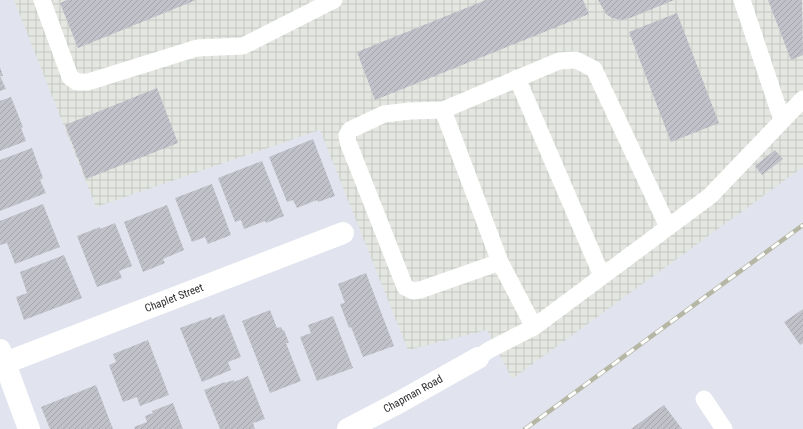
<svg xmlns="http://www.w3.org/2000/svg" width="803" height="429" viewBox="0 0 803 429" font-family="'Roboto Condensed',sans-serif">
  <defs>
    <pattern id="industrial-grid" width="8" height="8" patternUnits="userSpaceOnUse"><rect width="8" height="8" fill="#e4e7e1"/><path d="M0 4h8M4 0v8" fill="none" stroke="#c4c6c1"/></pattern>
    <pattern id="building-hatch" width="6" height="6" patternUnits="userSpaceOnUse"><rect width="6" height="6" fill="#c0c1c9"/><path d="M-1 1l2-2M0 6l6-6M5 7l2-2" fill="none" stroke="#a5a6ad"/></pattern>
  </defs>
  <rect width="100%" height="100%" fill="#e1e4ee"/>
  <path fill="url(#industrial-grid)" d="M 14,0 L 803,0 L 803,167 L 512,379 L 487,330 L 408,350 L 320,130 L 96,207 Z"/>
  <path fill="url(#building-hatch)" d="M 67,0 L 196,0 L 78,48 L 60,3 Z
    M 486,0 L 583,0 L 589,14 L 375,100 L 357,52 Z
    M 598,0 L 674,0 L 630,18 L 621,20 L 612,18 L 606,14 Z
    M 768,0 L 802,0 L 803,55 L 791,60 Z
    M 677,13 L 719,123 L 671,142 L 629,32 Z
    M 0,67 L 3,76 L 0,76 L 6,89 L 0,91 Z
    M 157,88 L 178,143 L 86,179 L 65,125 Z
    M 11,97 L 23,127 L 21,128 L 26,141 L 0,151 L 0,101 Z
    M 313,139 L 335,196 L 318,202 L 317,200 L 297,208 L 293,200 L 287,202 L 269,157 Z
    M 32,148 L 43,178 L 40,180 L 46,193 L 0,211 L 0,160 Z
    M 775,150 L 783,159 L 762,175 L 755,166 Z
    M 262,161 L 284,216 L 266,223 L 265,221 L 244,229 L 241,220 L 235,222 L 218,178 Z
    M 212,184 L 231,235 L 208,244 L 205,237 L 192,242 L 175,198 Z
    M 43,204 L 60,247 L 15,264 L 7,243 L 0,245 L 0,221 Z
    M 167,205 L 184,250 L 163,259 L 165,263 L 143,272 L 124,222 Z
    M 115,223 L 132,266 L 119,271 L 122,278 L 97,287 L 77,236 L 100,227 L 100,229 Z
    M 64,255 L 82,298 L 24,320 L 16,297 L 27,293 L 20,272 Z
    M 366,273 L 394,346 L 363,357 L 351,327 L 349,328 L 340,304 L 345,303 L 338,284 Z
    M 803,309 L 803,343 L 800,345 L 784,322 Z
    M 270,310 L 277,328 L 281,327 L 283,331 L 284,330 L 289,343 L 286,343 L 301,381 L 270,393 L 242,321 Z
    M 224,314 L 241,357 L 228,362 L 231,370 L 202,382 L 180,328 L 211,317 L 212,319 Z
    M 333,316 L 353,368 L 317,381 L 300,337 L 311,333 L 308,325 Z
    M 148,340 L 169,395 L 140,406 L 137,397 L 123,402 L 109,365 L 116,362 L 113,354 Z
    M 248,376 L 265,419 L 253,423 L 255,429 L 220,429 L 204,390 L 225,382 L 225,383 L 234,380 L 234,382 Z
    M 96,385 L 113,429 L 50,429 L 41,407 Z
    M 173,403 L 183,429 L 135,429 L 134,427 L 147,422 L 145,416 L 153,413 L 152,411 Z
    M 664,405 L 682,429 L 631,429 Z"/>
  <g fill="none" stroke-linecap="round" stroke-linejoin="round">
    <path stroke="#fff" stroke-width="17" d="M 42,0 L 70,77 L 77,82 L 88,82 L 197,48 L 243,46 L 334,0
      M 742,0 L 782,120
      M 517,78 L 602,276
      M 443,110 L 500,262
      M 534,327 L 500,262 L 420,290 L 413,291 L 405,287 L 348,142 L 347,135 L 350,130 L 384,114 L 410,111 L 443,110 L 559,61 L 576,60 L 594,69 L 668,227
      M 478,358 L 489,350 L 534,327 L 710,196 L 803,99
      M 704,399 L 724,429"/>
    <path stroke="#fff" stroke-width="22" d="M 0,350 L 29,429
      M 5,363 L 343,233
      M 348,429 L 398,403 L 478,358"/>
    <g stroke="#b5b6a4" stroke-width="4.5">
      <path id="rail" d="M 525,429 L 803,225"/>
    </g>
    <use href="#rail" stroke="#fff" stroke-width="3" stroke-dasharray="9" stroke-linecap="butt"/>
  </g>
  <g text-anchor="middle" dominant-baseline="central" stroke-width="3" stroke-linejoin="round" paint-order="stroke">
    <g font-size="11" fill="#2d2d2d" stroke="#fff">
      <text transform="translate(174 298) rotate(-21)">Chaplet Street</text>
      <text transform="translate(413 394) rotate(-29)">Chapman Road</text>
    </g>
  </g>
</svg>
